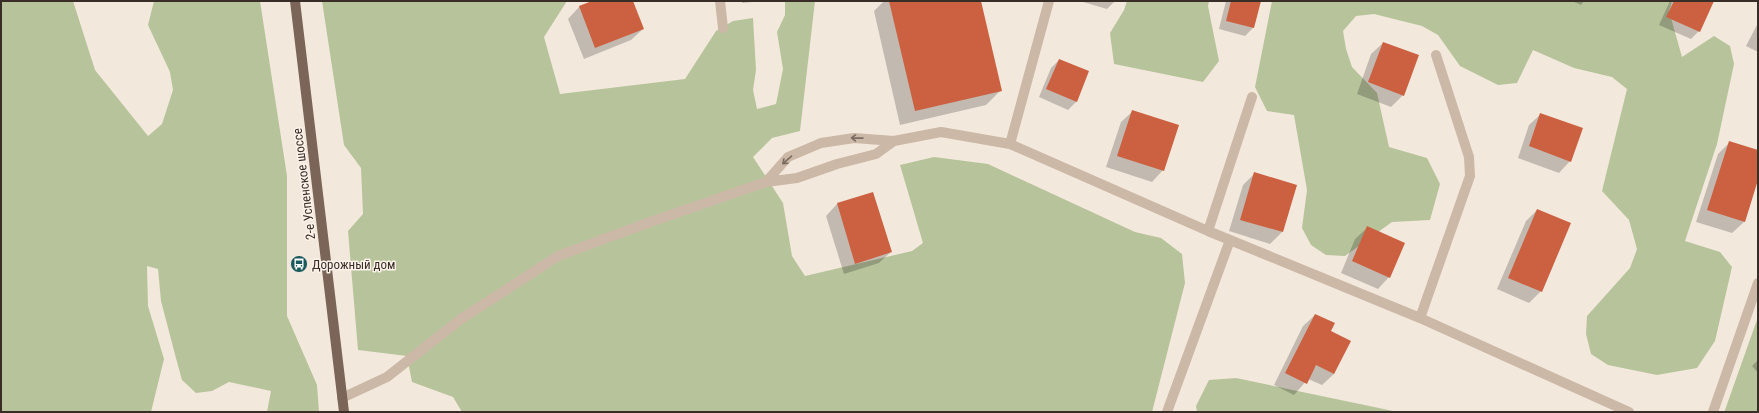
<svg xmlns="http://www.w3.org/2000/svg" width="1759" height="413" viewBox="0 0 1759 413" font-family="'Roboto Condensed',sans-serif">
  <rect width="100%" height="100%" fill="#f3e8dc"/>
  <path fill="#b7c49b" d="M 1,1 L 73,1 L 95,70 L 148,136 L 162,124 L 173,90 L 170,72 L 148,25 L 154,1 L 260,1 L 287,176 L 287,316 L 317,385 L 319,412 L 267,412 L 271,391 L 229,382 L 212,391 L 196,393 L 182,380 L 177,362 L 161,301 L 158,269 L 147,266 L 148,306 L 164,359 L 151,412 L 1,412 Z
    M 322,1 L 567,1 L 544,37 L 560,94 L 685,79 L 716,31 L 733,21 L 753,18 L 756,70 L 753,90 L 757,109 L 776,104 L 783,69 L 777,32 L 785,15 L 785,1 L 815,1 L 800,131 L 772,138 L 753,157 L 783,203 L 792,256 L 805,276 L 912,251 L 923,243 L 900,165 L 934,157 L 988,164 L 1135,232 L 1161,238 L 1182,254 L 1185,283 L 1152,412 L 462,412 L 453,397 L 412,382 L 407,356 L 358,350 L 348,231 L 363,214 L 361,168 L 344,145 Z
    M 1127,1 L 1209,1 L 1208,6 L 1219,61 L 1203,82 L 1114,64 L 1110,33 L 1124,10 Z
    M 1272,1 L 1672,1 L 1669,11 L 1682,57 L 1714,36 L 1730,46 L 1734,64 L 1717,144 L 1685,241 L 1720,252 L 1732,267 L 1715,341 L 1697,368 L 1657,375 L 1608,365 L 1591,354 L 1586,334 L 1587,316 L 1630,268 L 1637,249 L 1629,220 L 1602,191 L 1627,89 L 1612,77 L 1574,68 L 1533,50 L 1517,83 L 1498,85 L 1460,66 L 1438,35 L 1422,26 L 1374,14 L 1356,16 L 1343,31 L 1346,49 L 1352,67 L 1377,93 L 1389,147 L 1427,158 L 1440,184 L 1430,220 L 1392,222 L 1345,256 L 1326,255 L 1311,245 L 1302,228 L 1307,190 L 1294,115 L 1267,111 L 1255,87 Z
    M 1758,317 L 1758,412 L 1724,412 L 1725,410 Z
    M 1236,378 L 1398,412 L 1197,412 L 1196,406 L 1209,380 Z"/>
  <path fill="#0003" d="M 595,1 L 632,1 L 643,29 L 631,40 L 584,59 L 568,19 L 579,7 Z
    M 742,1 L 765,1 L 742,3 Z
    M 884,1 L 980,1 L 1000,91 L 986,105 L 900,125 L 874,11 Z
    M 1084,1 L 1115,1 L 1107,9 L 1083,2 Z
    M 1226,1 L 1260,1 L 1253,28 L 1245,36 L 1219,29 Z
    M 1572,1 L 1584,1 L 1581,5 Z
    M 1670,1 L 1713,1 L 1699,31 L 1691,39 L 1659,25 Z
    M 1758,23 L 1758,52 L 1746,46 Z
    M 1383,43 L 1403,95 L 1391,107 L 1357,94 L 1371,54 Z
    M 1059,60 L 1088,72 L 1076,102 L 1068,110 L 1039,97 L 1051,68 Z
    M 1133,111 L 1163,170 L 1152,182 L 1106,167 L 1121,122 Z
    M 1541,114 L 1570,161 L 1559,173 L 1518,158 L 1529,125 Z
    M 1730,142 L 1758,151 L 1758,177 L 1744,222 L 1732,233 L 1696,222 L 1718,154 Z
    M 1254,174 L 1296,186 L 1282,232 L 1270,244 L 1229,231 L 1243,185 Z
    M 873,193 L 891,252 L 879,263 L 844,274 L 826,216 L 837,204 Z
    M 1537,210 L 1541,291 L 1529,303 L 1497,289 L 1526,221 Z
    M 1367,228 L 1389,277 L 1378,289 L 1341,273 L 1355,239 Z
    M 1315,315 L 1330,331 L 1350,341 L 1334,374 L 1322,385 L 1308,379 L 1294,395 L 1274,385 L 1303,326 Z
    M 1758,360 L 1758,373 L 1752,366 Z"/>
  <path fill="#cc6142" d="M 592,1 L 633,1 L 644,29 L 595,48 L 579,6 Z
    M 889,1 L 981,1 L 1002,91 L 915,111 Z
    M 1231,1 L 1261,1 L 1254,28 L 1226,21 Z
    M 1674,1 L 1714,1 L 1700,32 L 1666,17 Z
    M 1383,42 L 1419,55 L 1404,96 L 1368,82 Z
    M 1059,59 L 1089,71 L 1077,102 L 1046,89 Z
    M 1132,110 L 1179,125 L 1164,171 L 1117,156 Z
    M 1540,113 L 1583,128 L 1571,162 L 1529,146 Z
    M 1729,141 L 1758,150 L 1758,180 L 1745,222 L 1707,210 Z
    M 1254,172 L 1297,185 L 1283,232 L 1240,220 Z
    M 873,192 L 892,252 L 855,264 L 837,203 Z
    M 1537,209 L 1571,223 L 1542,292 L 1508,278 Z
    M 1367,226 L 1405,243 L 1390,278 L 1352,261 Z
    M 1315,314 L 1335,323 L 1331,331 L 1351,341 L 1334,374 L 1316,365 L 1307,384 L 1285,373 Z"/>
  <g fill="none" stroke-linecap="round" stroke-linejoin="round">
    <path stroke="#ccb8a7" stroke-width="10" d="M 720,1 L 723,28
      M 894,141 L 876,154 L 837,164 L 797,178 L 766,182 L 788,157 L 821,143 L 854,138 L 894,141 L 941,132 L 1010,144 L 1208,231 L 1420,318 L 1629,412
      M 1010,144 L 1049,1
      M 1208,231 L 1252,97
      M 1420,318 L 1470,176 L 1469,157 L 1436,55
      M 342,398 L 387,377 L 461,319 L 558,256 L 653,221 L 766,182
      M 1167,412 L 1230,240
      M 1713,412 L 1758,283"/>
    <path stroke="#7b6458" stroke-width="10" d="M 295,1 L 344,412"/>
  </g>
  <defs><path id="oneway-shaft" d="M-6 0H5M1.5-3L5.5 0L1.5 3" fill="none" stroke-width="1.6" stroke-linecap="round" stroke-linejoin="round"/></defs>
  <g stroke="#7b6c61">
    <use href="#oneway-shaft" transform="translate(857 138) rotate(-179)"/>
    <use href="#oneway-shaft" transform="translate(787 160) rotate(139)"/>
  </g>
  <defs>
    <g id="bus-disc" transform="scale(0.9)"><circle r="9.5" fill="#1b595d" stroke="#fbf2e9"/><path d="M-5-6H5V4H4V6H2V4H-2V6H-4V4H-5ZM-3.5-4V0h7V-4ZM-3.5 1.2v1.5H-2V1.2ZM2 1.2v1.5H3.5V1.2Z" fill="#fff"/></g>
  </defs>
  <g fill-rule="evenodd">
    <use href="#bus-disc" x="299" y="264"/>
  </g>
  <g text-anchor="middle" dominant-baseline="central" stroke-width="3" stroke-linejoin="round" paint-order="stroke">
    <g font-size="13" fill="#392d28" stroke="#fbf2e9">
      <text transform="translate(304 184) rotate(-97)">2-е Успенское шоссе</text>
    </g>
    <g font-size="13" fill="#392d28" stroke="#fbf2e9" text-anchor="start">
      <text x="312" y="264">Дорожный дом</text>
    </g>
  </g>
  <rect width="1759" height="413" fill="none" stroke="#392d28" stroke-width="4"/>
</svg>
